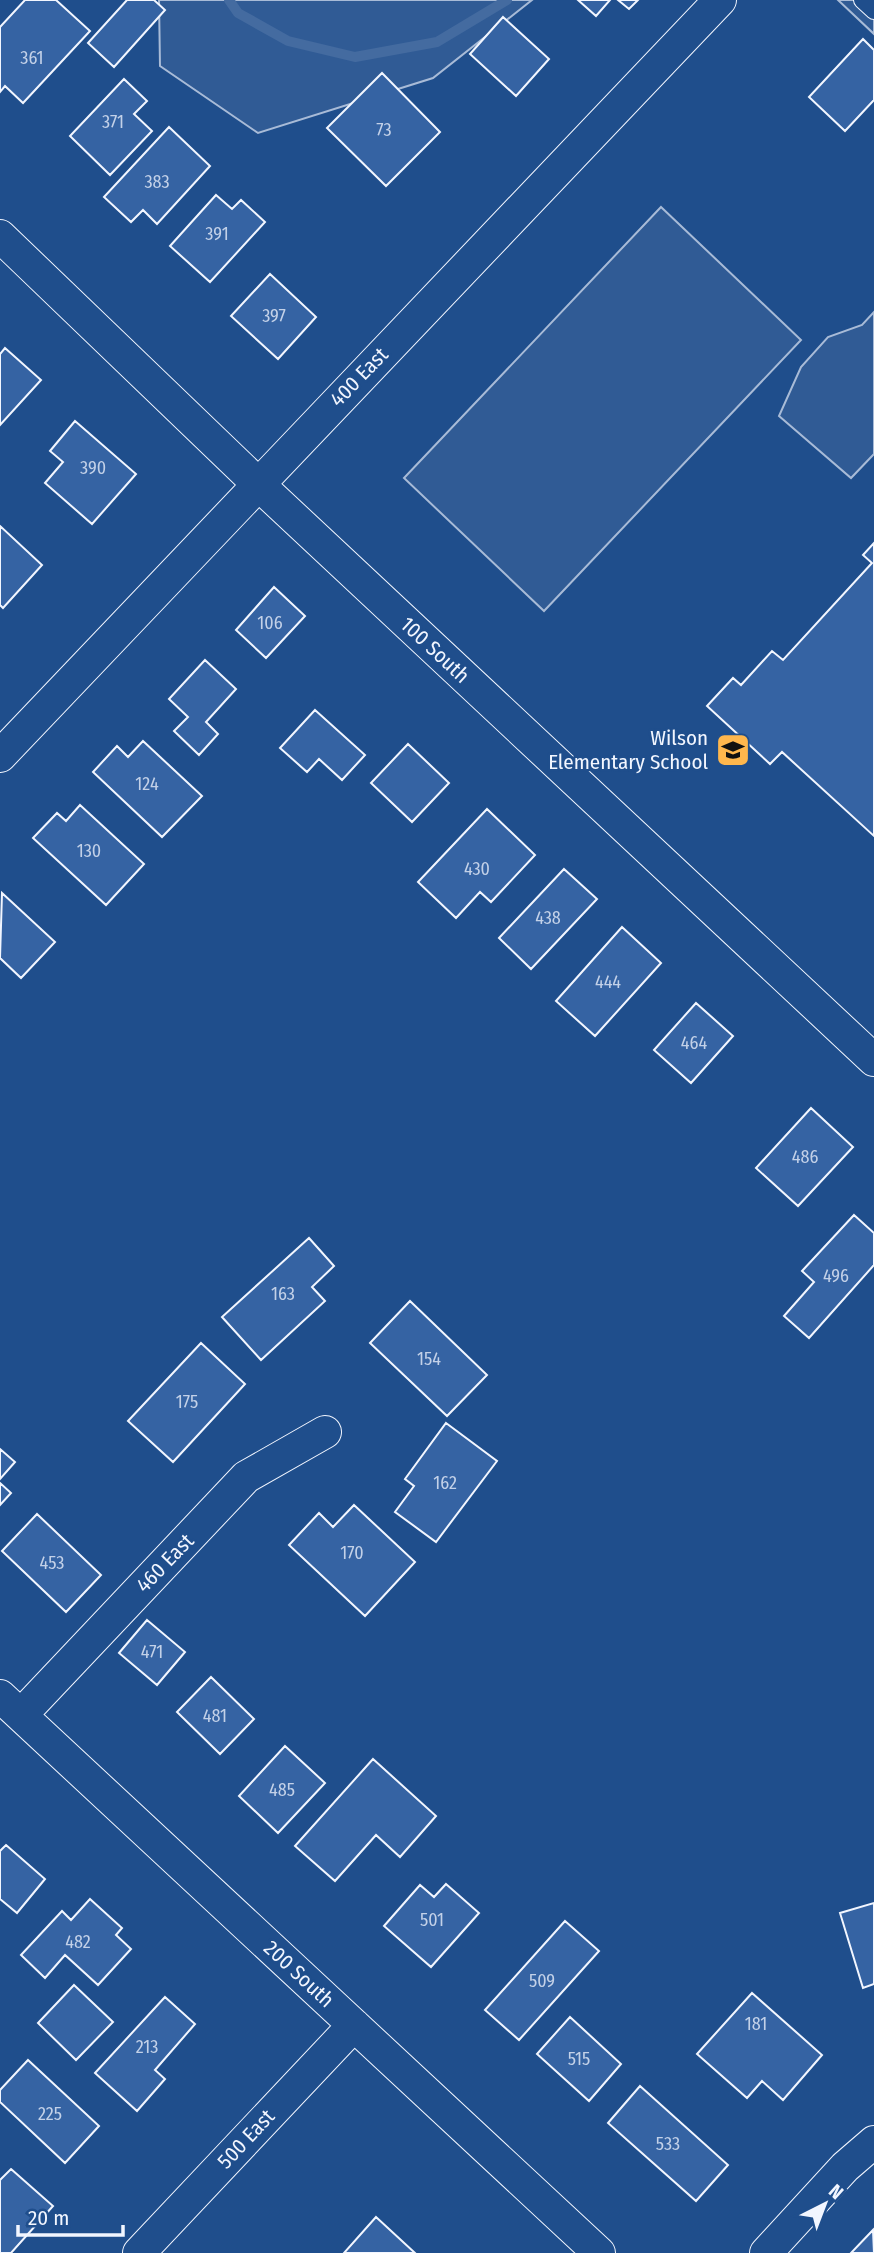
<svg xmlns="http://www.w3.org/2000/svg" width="874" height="2253" viewBox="0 0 874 2253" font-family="'Fira Sans Condensed',sans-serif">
  <rect width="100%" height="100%" fill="#1f4e8c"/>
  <path fill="#305b95" stroke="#a8bbd7" stroke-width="2" d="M 159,0 L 532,0 L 433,78 L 258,133 L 160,66 Z
    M 838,0 L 874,0 L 874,34 Z
    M 661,207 L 801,340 L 544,611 L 404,478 Z
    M 874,312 L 874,454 L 851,478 L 779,416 L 801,367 L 828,337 L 862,325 Z"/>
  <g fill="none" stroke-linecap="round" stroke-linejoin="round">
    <path stroke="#446ba0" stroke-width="10" d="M 229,0 L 238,13 L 288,41 L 355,57 L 437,42 L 507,0"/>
  </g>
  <path fill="#3563a3" stroke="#f2f6ff" stroke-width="2" d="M 25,0 L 56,0 L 90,31 L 23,103 L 5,86 L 0,92 L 0,27 Z
    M 127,0 L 154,0 L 165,10 L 114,67 L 88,43 Z
    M 578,0 L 610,0 L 596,16 Z
    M 618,0 L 638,0 L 629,9 Z
    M 503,17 L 549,59 L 516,96 L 470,54 Z
    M 863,39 L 874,50 L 874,100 L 845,131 L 809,97 Z
    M 382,73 L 440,132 L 386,186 L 327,128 Z
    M 124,79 L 147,101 L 134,114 L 152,131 L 110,175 L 70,136 Z
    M 169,127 L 210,166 L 157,224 L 143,210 L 131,222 L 104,197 Z
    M 216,195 L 232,209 L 241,200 L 265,222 L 210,282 L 170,246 Z
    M 270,274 L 316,317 L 278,359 L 231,316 Z
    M 5,348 L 41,380 L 0,425 L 0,354 Z
    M 75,421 L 136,474 L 92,524 L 45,483 L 63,462 L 50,451 Z
    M 0,526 L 42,565 L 3,608 L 0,605 Z
    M 874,543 L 874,836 L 782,752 L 770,764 L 707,706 L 733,678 L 741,685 L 772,651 L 783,660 L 872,563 L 863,555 Z
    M 274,587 L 305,616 L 266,658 L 236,630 Z
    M 205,660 L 236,689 L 206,722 L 218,734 L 199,755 L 174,731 L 188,717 L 169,699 Z
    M 315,710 L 365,755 L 342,780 L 319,759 L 307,772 L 280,748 Z
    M 143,741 L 202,796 L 162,837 L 93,772 L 117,746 L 128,757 Z
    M 408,744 L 449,783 L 412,822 L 371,783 Z
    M 80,805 L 144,864 L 106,905 L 33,838 L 57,813 L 66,821 Z
    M 487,809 L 535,855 L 491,902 L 480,892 L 456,918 L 418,882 Z
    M 564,869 L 597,899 L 531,969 L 499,938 Z
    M 2,893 L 55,942 L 21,978 L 0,958 Z
    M 622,927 L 661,963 L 595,1036 L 556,1001 Z
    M 696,1003 L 733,1036 L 691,1083 L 654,1050 Z
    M 811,1108 L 853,1147 L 798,1206 L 756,1168 Z
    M 854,1215 L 874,1233 L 874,1265 L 809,1338 L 784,1316 L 814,1282 L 802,1271 Z
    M 309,1238 L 334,1266 L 312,1287 L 325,1301 L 261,1360 L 222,1317 Z
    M 410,1301 L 487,1375 L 447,1416 L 370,1343 Z
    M 201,1343 L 245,1384 L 173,1462 L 128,1421 Z
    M 446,1423 L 497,1461 L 436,1542 L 395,1512 L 414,1486 L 405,1479 Z
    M 0,1449 L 15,1462 L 0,1479 Z
    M 0,1483 L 11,1493 L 0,1505 Z
    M 354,1505 L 415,1562 L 365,1616 L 289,1545 L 319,1513 L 333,1527 Z
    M 37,1514 L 101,1575 L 66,1612 L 2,1551 Z
    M 147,1620 L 185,1652 L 157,1685 L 119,1653 Z
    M 211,1677 L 254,1719 L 220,1754 L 177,1712 Z
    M 285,1746 L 325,1783 L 278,1833 L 239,1796 Z
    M 373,1759 L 436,1816 L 400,1857 L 376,1835 L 335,1881 L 295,1846 Z
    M 6,1845 L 45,1879 L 17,1913 L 0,1899 L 0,1851 Z
    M 446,1884 L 479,1913 L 431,1967 L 384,1926 L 420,1885 L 434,1897 Z
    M 90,1899 L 122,1928 L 116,1935 L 131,1949 L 98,1985 L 65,1955 L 45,1978 L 21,1955 L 62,1911 L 71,1920 Z
    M 874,1903 L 874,1984 L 863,1988 L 840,1913 Z
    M 565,1921 L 599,1951 L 519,2040 L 485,2010 Z
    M 74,1985 L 113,2022 L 76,2060 L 38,2023 Z
    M 752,1993 L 822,2055 L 783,2100 L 762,2081 L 747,2098 L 697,2054 Z
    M 165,1997 L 195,2024 L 155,2070 L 165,2079 L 137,2111 L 95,2073 Z
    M 570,2017 L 621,2064 L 589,2101 L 537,2054 Z
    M 28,2060 L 99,2126 L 65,2163 L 0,2102 L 0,2090 Z
    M 640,2086 L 728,2165 L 696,2201 L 608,2123 Z
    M 11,2169 L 53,2206 L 11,2253 L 0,2253 L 0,2180 Z
    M 376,2217 L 415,2253 L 344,2253 Z
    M 873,2230 L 874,2253 L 851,2253 Z"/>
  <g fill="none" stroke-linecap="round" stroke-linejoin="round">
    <g stroke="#f2f6ff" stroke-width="18">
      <path id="service" d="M 862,0 L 874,11"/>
    </g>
    <g stroke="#f2f6ff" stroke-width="34">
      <path id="minor" d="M 0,236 L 257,483 L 874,1060
        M 0,756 L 720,0
        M 0,1696 L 599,2253
        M 21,1715 L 246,1477 L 325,1432
        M 139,2253 L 354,2025
        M 766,2253 L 845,2167 L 874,2142"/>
    </g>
    <use href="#service" stroke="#1f4e8c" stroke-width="16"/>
    <use href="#minor" stroke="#1f4e8c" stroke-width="32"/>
  </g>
  <defs>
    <g id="school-square" transform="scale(1.75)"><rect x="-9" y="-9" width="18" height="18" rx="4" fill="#ffb74d" stroke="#1f4e8c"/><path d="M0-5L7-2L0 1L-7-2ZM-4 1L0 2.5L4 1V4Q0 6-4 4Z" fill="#111"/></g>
  </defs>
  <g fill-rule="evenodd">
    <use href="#school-square" x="733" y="750"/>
  </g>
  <g text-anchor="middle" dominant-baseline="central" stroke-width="5" stroke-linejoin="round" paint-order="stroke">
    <g font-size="18" fill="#c3d1e8">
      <text x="32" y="58">361</text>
      <text x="113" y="122">371</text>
      <text x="384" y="130">73</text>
      <text x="157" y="182">383</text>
      <text x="217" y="234">391</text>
      <text x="274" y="316">397</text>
      <text x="93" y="468">390</text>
      <text x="270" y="623">106</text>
      <text x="147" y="784">124</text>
      <text x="89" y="851">130</text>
      <text x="477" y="869">430</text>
      <text x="548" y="918">438</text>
      <text x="608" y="982">444</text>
      <text x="694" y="1043">464</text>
      <text x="805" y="1157">486</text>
      <text x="836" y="1276">496</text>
      <text x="283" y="1294">163</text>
      <text x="429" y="1359">154</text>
      <text x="187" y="1402">175</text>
      <text x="445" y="1483">162</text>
      <text x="352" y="1553">170</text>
      <text x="52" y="1563">453</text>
      <text x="152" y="1652">471</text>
      <text x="215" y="1716">481</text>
      <text x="282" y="1790">485</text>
      <text x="432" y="1920">501</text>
      <text x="78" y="1942">482</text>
      <text x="542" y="1981">509</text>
      <text x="756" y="2024">181</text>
      <text x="147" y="2047">213</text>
      <text x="579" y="2059">515</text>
      <text x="50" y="2114">225</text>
      <text x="668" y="2144">533</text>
    </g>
    <g font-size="21" fill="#f2f6ff" stroke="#1f4e8c">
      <text transform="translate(359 377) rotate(-46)">400 East</text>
      <text transform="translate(435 650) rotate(43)">100 South</text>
      <text transform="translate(165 1563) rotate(-46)">460 East</text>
      <text transform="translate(299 1974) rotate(43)">200 South</text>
      <text transform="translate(246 2139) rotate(-47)">500 East</text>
    </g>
    <g font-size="21" fill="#f2f6ff" stroke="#1f4e8c" text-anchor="end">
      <text x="708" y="738">Wilson<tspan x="708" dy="24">Elementary School</tspan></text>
    </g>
  </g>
  <g transform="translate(825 2204) rotate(42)" stroke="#1f4e8c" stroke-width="5" paint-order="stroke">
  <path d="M0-5L12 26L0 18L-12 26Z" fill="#f2f6ff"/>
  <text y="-10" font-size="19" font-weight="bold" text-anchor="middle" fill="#f2f6ff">N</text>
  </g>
  <path d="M18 2225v10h105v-10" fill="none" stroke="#f2f6ff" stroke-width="3.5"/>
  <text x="28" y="2225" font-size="21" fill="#f2f6ff" stroke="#1f4e8c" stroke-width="5" paint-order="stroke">20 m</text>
</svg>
